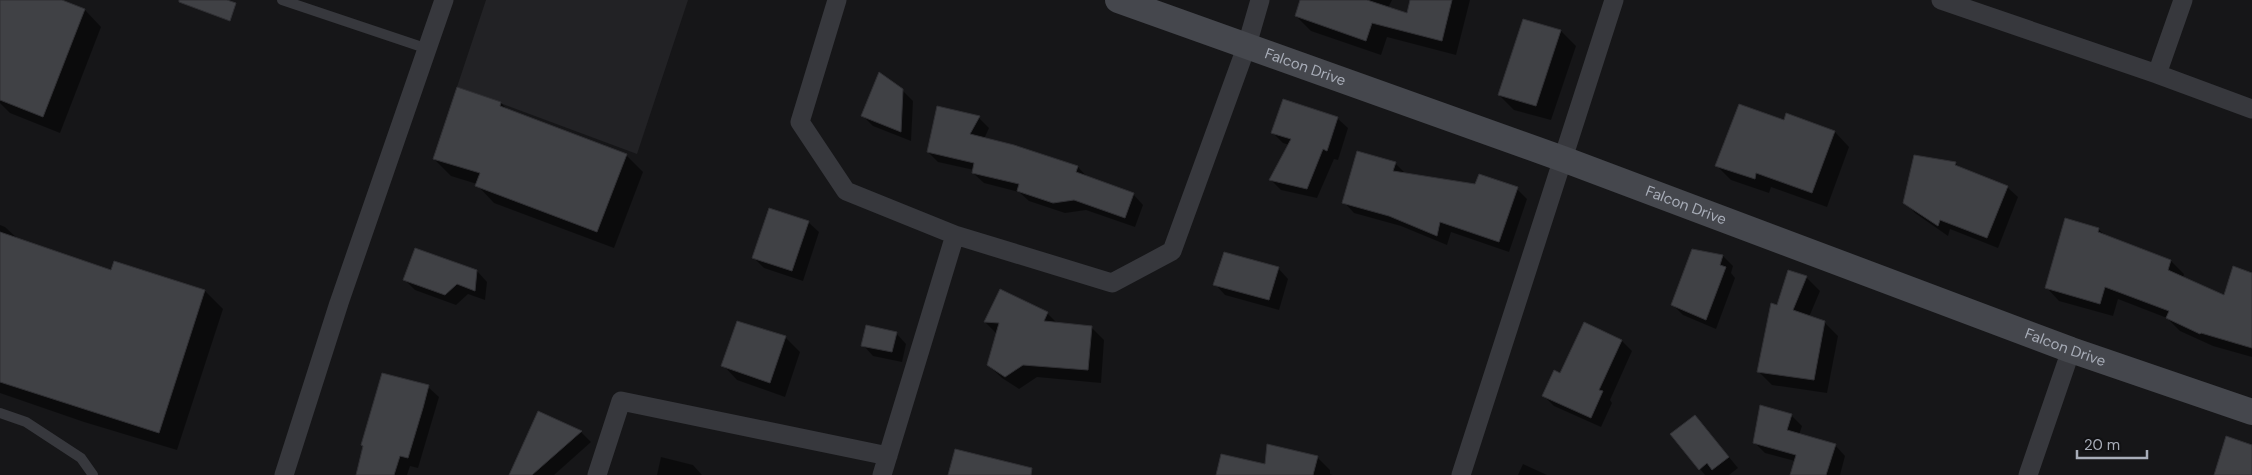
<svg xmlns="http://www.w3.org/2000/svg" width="2252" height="475" viewBox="0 0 2252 475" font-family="'DM Sans',sans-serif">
  <rect width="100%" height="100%" fill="#161618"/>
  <path fill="#222225" d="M 486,0 L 688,0 L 637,154 L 457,87 Z"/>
  <path fill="#0007" d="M 0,0 L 58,0 L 85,10 L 101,27 L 60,133 L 10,113 L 0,103 Z
    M 1301,0 L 1392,0 L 1388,8 L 1408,15 L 1411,0 L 1470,0 L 1456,55 L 1387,37 L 1381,55 L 1311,31 L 1296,16 Z
    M 1524,21 L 1561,31 L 1576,46 L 1551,120 L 1514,110 L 1499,95 Z
    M 458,88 L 501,103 L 507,109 L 626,155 L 643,172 L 614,248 L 494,203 L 477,185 L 477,184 L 451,176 L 434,159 Z
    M 902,90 L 913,101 L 911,141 L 873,126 L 863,116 Z
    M 979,118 L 989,128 L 984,139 L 1013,146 L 1078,167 L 1088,178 L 1133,194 L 1143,205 L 1135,227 L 1086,210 L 1065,213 L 1029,201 L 1019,192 L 984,183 L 973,173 L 974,170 L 938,162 L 928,152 Z
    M 1337,118 L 1348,128 L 1338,160 L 1334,159 L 1317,198 L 1281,190 L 1271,180 L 1289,145 L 1283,143 L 1273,133 Z
    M 1785,121 L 1835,132 L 1849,147 L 1827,207 L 1771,187 L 1769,193 L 1731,180 L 1717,166 Z
    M 1395,163 L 1405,173 L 1476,185 L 1517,189 L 1527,199 L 1509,252 L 1451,232 L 1447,245 L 1401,226 L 1354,213 L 1344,202 Z
    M 1955,163 L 1960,168 L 2007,187 L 2018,197 L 1998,248 L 1950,229 L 1948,236 L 1915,213 L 1905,202 Z
    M 808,222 L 819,232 L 803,281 L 764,268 L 754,258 Z
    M 0,225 L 5,227 L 18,239 L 112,272 L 115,263 L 205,291 L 223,309 L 177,450 L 84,422 L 0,393 Z
    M 2098,229 L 2106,236 L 2171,261 L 2184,274 L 2183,278 L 2224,297 L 2252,274 L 2252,357 L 2213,346 L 2180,331 L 2167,318 L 2118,299 L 2113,316 L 2059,301 L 2046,287 Z
    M 1693,250 L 1723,256 L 1733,266 L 1731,273 L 1735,278 L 1716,329 L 1683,315 L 1673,305 Z
    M 1278,268 L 1288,279 L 1279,310 L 1225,295 L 1215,284 Z
    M 477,271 L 487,282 L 485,300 L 468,294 L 456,305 L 415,290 L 405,280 Z
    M 1806,277 L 1820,291 L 1809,317 L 1824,322 L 1838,336 L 1827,393 L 1772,385 L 1758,371 L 1778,306 Z
    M 1047,313 L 1058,324 L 1091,327 L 1104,340 L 1101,383 L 1037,377 L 1019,389 L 1002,378 L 988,365 L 997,334 L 985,322 Z
    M 738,323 L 786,338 L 800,352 L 785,397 L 737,380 L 723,365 Z
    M 1584,324 L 1622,341 L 1632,351 L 1610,400 L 1612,403 L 1601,427 L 1554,406 L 1544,396 L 1560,374 Z
    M 896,333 L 906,344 L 902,362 L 873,356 L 863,345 Z
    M 428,387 L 439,397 L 418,468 L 410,466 L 407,475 L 357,475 Z
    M 538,413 L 581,432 L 591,442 L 554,475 L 510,475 Z
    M 1791,415 L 1802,426 L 1799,435 L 1835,445 L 1845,456 L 1840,475 L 1791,475 L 1795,461 L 1765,453 L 1754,442 Z
    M 1695,416 L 1738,468 L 1729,475 L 1705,475 L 1672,435 Z
    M 661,457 L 693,465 L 702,475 L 657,475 Z
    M 1317,457 L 1330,470 L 1330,474 L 1333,475 L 1217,475 Z
    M 1523,464 L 1547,475 L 1518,475 Z"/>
  <path fill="#404145" stroke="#303034" d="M 0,0 L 62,0 L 85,9 L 43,117 L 0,100 Z
    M 179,0 L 227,0 L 236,3 L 230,21 L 179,2 Z
    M 1300,0 L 1367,0 L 1407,13 L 1410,0 L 1452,0 L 1442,41 L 1372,23 L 1366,41 L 1295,16 Z
    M 1523,19 L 1561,30 L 1536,106 L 1498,95 Z
    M 879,72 L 903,89 L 901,132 L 861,116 Z
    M 457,87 L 501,102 L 500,106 L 627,154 L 597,232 L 475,186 L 480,173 L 433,159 Z
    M 1283,99 L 1338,117 L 1327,151 L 1323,149 L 1307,189 L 1269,180 L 1291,139 L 1271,133 Z
    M 1739,104 L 1784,120 L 1786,113 L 1835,131 L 1812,193 L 1756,173 L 1755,179 L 1715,166 Z
    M 937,106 L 980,116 L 970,134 L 1014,145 L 1078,166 L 1076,172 L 1134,193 L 1125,218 L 1074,200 L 1053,203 L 1017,191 L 1019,184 L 972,173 L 974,163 L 927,152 Z
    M 1357,151 L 1396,162 L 1393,171 L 1475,184 L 1479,174 L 1518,187 L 1499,242 L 1440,222 L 1437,236 L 1389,216 L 1342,203 Z
    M 1914,155 L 1956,162 L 1955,165 L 2008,186 L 1987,238 L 1940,220 L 1938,226 L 1903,203 Z
    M 769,208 L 809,221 L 792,271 L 752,258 Z
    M 2065,218 L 2099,228 L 2098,232 L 2171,260 L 2168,270 L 2224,295 L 2233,266 L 2252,273 L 2252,348 L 2201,333 L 2200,334 L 2166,318 L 2169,311 L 2105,287 L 2100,304 L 2045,288 Z
    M 0,232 L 111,270 L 114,261 L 205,290 L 159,433 L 0,382 Z
    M 415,248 L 477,270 L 475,291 L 457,284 L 445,295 L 403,280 Z
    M 1692,249 L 1723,255 L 1720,265 L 1726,267 L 1706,320 L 1671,305 Z
    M 1224,252 L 1279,267 L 1269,300 L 1213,285 Z
    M 1788,270 L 1807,276 L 1793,310 L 1825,321 L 1814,380 L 1757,372 L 1771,303 L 1777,305 Z
    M 1000,289 L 1048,312 L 1044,321 L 1092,326 L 1088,370 L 1023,365 L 1005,377 L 987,365 L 999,323 L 984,322 Z
    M 737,321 L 786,336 L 770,383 L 721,366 Z
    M 1584,322 L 1622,340 L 1599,390 L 1603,391 L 1591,418 L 1542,396 L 1554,370 L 1560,373 Z
    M 866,325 L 897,332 L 892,352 L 861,346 Z
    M 382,373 L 429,385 L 423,408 L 408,458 L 400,456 L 394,475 L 356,475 L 363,446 L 361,445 Z
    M 1760,405 L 1792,414 L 1787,430 L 1836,444 L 1826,475 L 1790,475 L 1796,455 L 1753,443 Z
    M 538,411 L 582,431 L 532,475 L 509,475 Z
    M 1695,415 L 1729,457 L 1712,470 L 1707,463 L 1699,470 L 1670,434 Z
    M 2226,436 L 2252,445 L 2252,475 L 2214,475 Z
    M 1267,444 L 1318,456 L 1313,475 L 1216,475 L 1221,454 L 1265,464 Z
    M 955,449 L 1032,468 L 1031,475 L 948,475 Z"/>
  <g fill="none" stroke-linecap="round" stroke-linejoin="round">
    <path stroke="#37383d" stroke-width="10" d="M 282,0 L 428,49
      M 0,413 L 26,422 L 81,458 L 93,475"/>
    <path stroke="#37383d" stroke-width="19" d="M 837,0 L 800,122 L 846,191 L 955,235 L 1112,283 L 1172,251 L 1247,45 L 1260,0
      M 1941,0 L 2157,74 L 2252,109
      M 2157,74 L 2183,0
      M 284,475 L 339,303 L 444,0
      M 597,475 L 621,401 L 888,456
      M 882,475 L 955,235
      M 1461,475 L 1614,0
      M 2028,475 L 2071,350"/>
    <path stroke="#45474d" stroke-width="26" id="s1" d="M 1118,0 L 1563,159 L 2071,350 L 2252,412"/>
  </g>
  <g text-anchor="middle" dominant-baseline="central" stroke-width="4" stroke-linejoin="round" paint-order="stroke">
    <g font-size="15" fill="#a8adb8" stroke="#111113">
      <text stroke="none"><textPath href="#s1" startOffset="199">Falcon Drive</textPath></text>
      <text stroke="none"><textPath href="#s1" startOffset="604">Falcon Drive</textPath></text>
      <text stroke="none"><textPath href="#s1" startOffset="1009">Falcon Drive</textPath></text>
    </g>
  </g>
  <path d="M2077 450v8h70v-8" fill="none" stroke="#a8adb8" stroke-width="2.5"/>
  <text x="2084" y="450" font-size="15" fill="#a8adb8" stroke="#111113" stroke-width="4" paint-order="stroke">20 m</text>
</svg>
